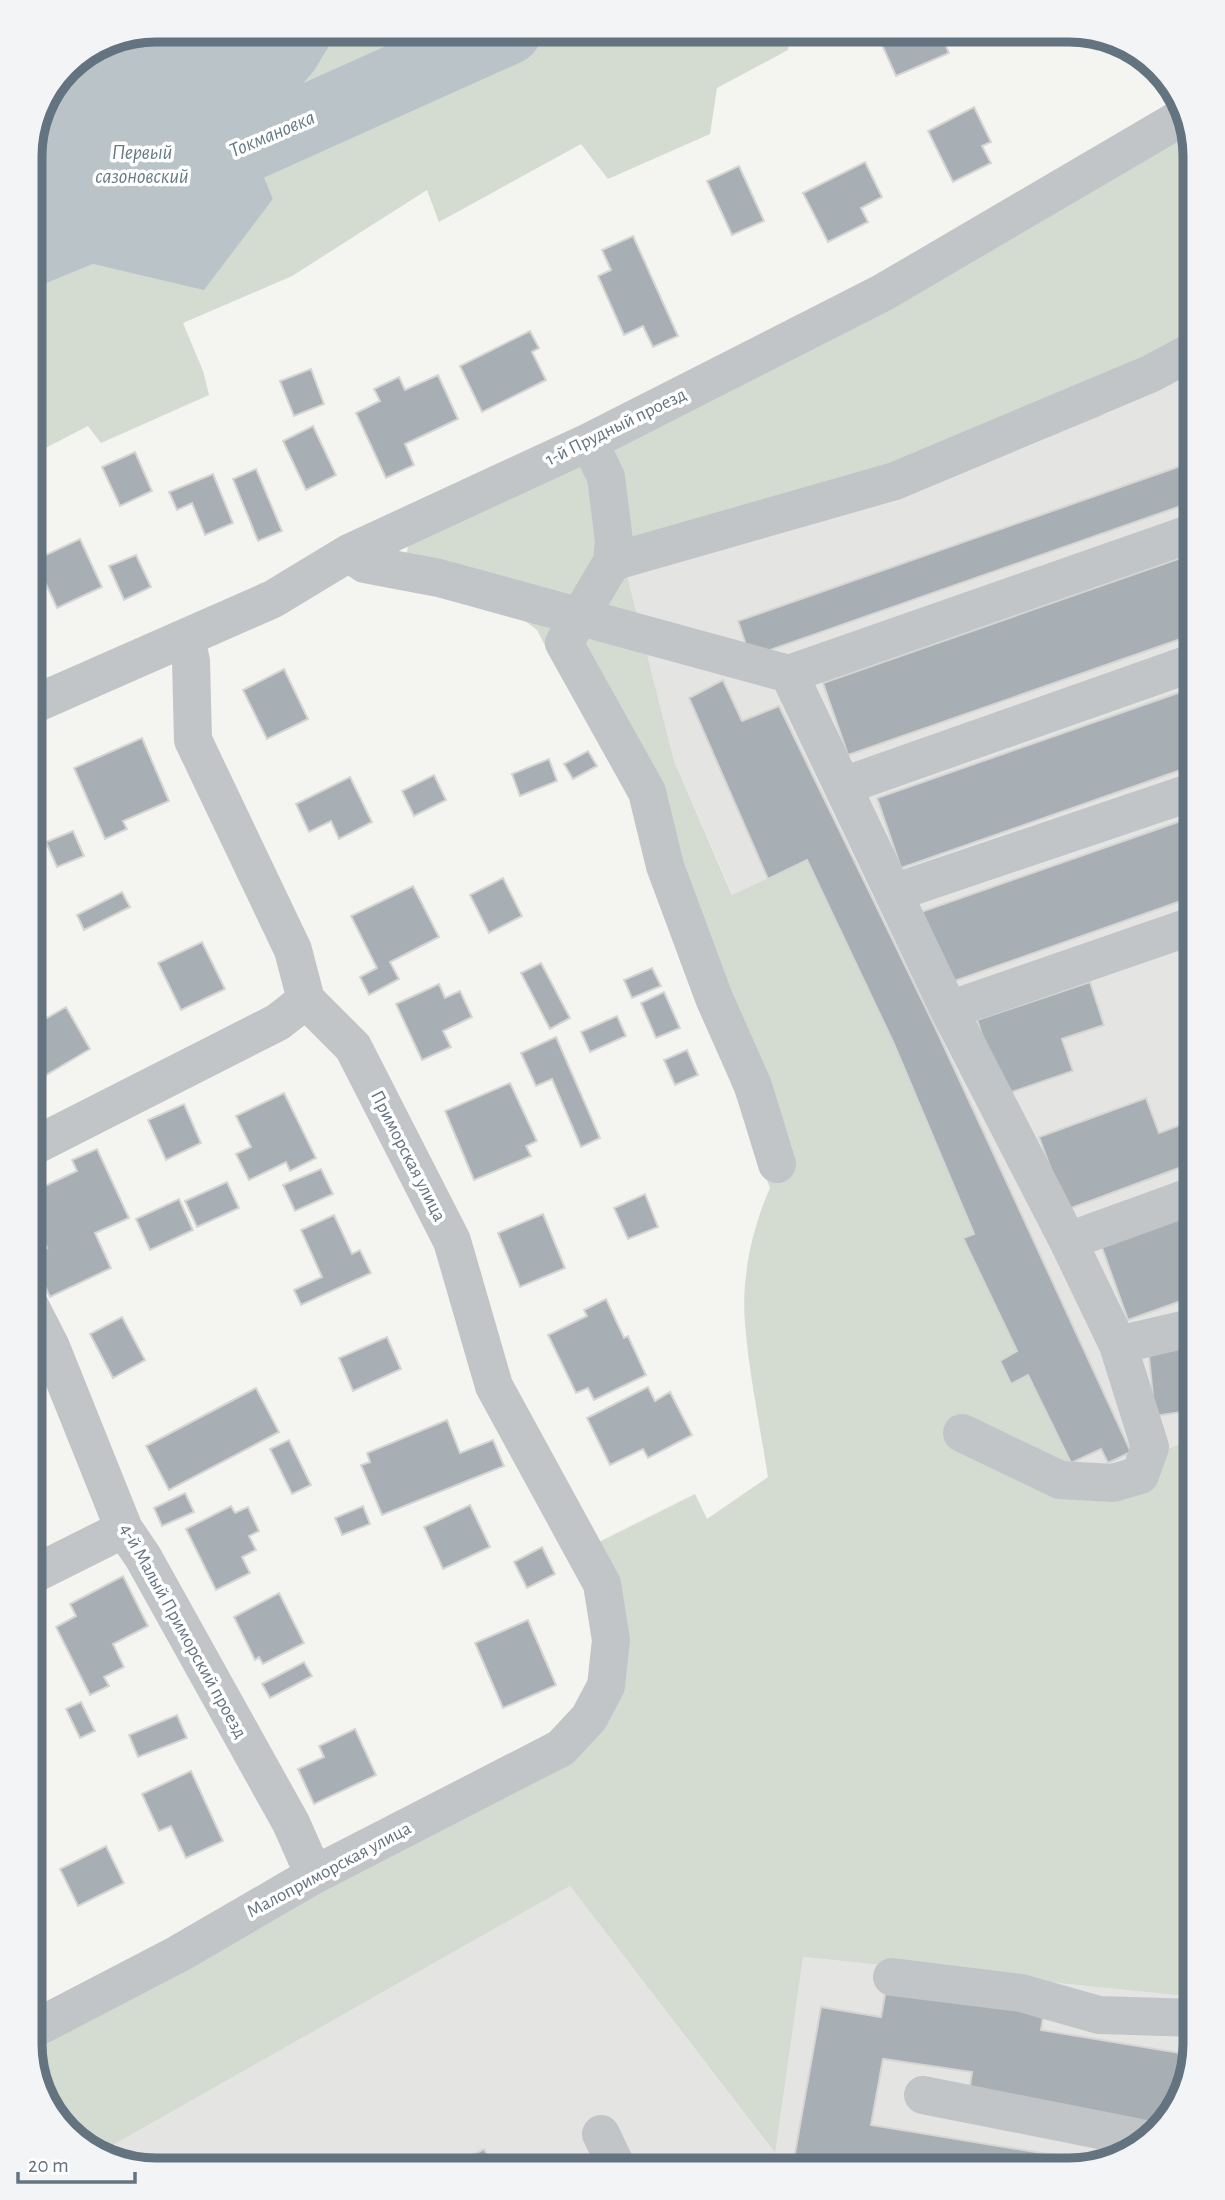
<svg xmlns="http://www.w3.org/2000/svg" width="1225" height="2200" viewBox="0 0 1225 2200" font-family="'Alegreya Sans',sans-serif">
  <rect width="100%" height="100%" fill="#f4f4f0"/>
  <path fill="#e4e5e3" d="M 1195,364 L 1195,1438 L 1080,1483 L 1028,1376 L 1011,1384 L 1000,1361 L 1016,1352 L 963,1238 L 974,1234 L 807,860 L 733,896 L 674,761 L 626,571 Z
    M 570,1886 L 774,2152 L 803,1957 L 1195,1997 L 1195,2044 L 1174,2114 L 1124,2157 L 1069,2170 L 148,2170 L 99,2153 Z"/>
  <path fill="#d4dbd1" d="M 339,30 L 791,30 L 788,50 L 717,88 L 710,134 L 608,179 L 581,144 L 439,222 L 427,190 L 292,276 L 183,323 L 203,371 L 209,395 L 101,443 L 88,426 L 30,456 L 30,290 L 93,264 L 204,289 L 273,199 L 251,145 L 314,71 Z
    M 1190,135 L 1195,156 L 1195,364 L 1099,417 L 882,503 L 626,571 L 674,761 L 732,895 L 807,860 L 894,1044 L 974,1234 L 964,1239 L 1017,1351 L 1000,1361 L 1010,1384 L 1028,1375 L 1080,1483 L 1195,1438 L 1195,1997 L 803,1957 L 775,2153 L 570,1886 L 99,2153 L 86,2149 L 43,2099 L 30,2044 L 600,1732 L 597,1543 L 695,1494 L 707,1519 L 768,1477 C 760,1426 749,1374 745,1323 C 741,1279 752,1228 770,1188 L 640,837 L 624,775 L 552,659 L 537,630 L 512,611 L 406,560 L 409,538 L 888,306 Z"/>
  <path fill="#bac4c8" d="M 156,30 L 339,30 L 314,71 L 251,145 L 273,199 L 204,290 L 93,264 L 30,290 L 30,148 L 67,66 L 108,39 Z"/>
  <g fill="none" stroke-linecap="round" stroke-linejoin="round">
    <path stroke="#bac4c8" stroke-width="70" d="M 30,220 L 251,145 L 507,30"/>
  </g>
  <path fill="#a8afb4" stroke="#d5d5d3" stroke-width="2" d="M 897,30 L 939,30 L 949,53 L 896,76 L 879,38 Z
    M 974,107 L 991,142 L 982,146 L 991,163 L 953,182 L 928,131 Z
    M 865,162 L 882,197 L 861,208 L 868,222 L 828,242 L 803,193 Z
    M 739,166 L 764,221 L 732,235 L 707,181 Z
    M 633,236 L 678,336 L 653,347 L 643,326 L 624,335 L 598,276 L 611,270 L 602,250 Z
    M 530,331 L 539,348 L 532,352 L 546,380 L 482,412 L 460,366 Z
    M 311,369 L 324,404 L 294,416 L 280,381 Z
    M 438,375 L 458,419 L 405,444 L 414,465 L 386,478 L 356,413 L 380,401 L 374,389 L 399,377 L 405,390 Z
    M 313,426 L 336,475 L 306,490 L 283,441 Z
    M 135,452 L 152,491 L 120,506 L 102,467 Z
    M 1195,461 L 1195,501 L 750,657 L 738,621 Z
    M 256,469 L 282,531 L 258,541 L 233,479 Z
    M 213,474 L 233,523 L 205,535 L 192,503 L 177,510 L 169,492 Z
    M 80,539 L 102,587 L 57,608 L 35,560 Z
    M 1195,553 L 1195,634 L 848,755 L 823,683 Z
    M 136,555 L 151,587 L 124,600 L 109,566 Z
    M 284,669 L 308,719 L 267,739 L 243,690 Z
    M 723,680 L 742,721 L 779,706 L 935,1027 L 1131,1452 L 1108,1463 L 1101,1449 L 1071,1463 L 1028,1375 L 1011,1384 L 1000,1361 L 1017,1351 L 963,1238 L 974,1234 L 894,1044 L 807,860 L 768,879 L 689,698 Z
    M 1195,687 L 1195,765 L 901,868 L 877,798 Z
    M 142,738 L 169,801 L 123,821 L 127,829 L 105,839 L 74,768 Z
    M 588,751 L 597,766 L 573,779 L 564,764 Z
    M 549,759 L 557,781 L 520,796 L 512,774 Z
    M 434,775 L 446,800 L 414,816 L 402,791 Z
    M 350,777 L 372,822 L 339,839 L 331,821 L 309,832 L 296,804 Z
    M 1195,816 L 1195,896 L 946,984 L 921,912 Z
    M 73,831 L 84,856 L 57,867 L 46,842 Z
    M 503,878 L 522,916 L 489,933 L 470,895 Z
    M 413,886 L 439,937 L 390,962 L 399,979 L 369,995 L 360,977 L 377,968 L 351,916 Z
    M 122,892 L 130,907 L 84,930 L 77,915 Z
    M 202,942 L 225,989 L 181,1010 L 158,963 Z
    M 541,963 L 570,1018 L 550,1029 L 521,973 Z
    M 652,968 L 661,986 L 632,998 L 624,980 Z
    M 1090,982 L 1104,1025 L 1062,1039 L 1073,1071 L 1003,1095 L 977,1020 Z
    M 439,984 L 445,998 L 460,991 L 472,1017 L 443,1031 L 451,1047 L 422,1060 L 396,1004 Z
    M 664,992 L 680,1028 L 656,1038 L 641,1003 Z
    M 37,1001 L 47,1018 L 66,1007 L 90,1049 L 46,1075 L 30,1046 L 30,1005 Z
    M 617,1016 L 626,1036 L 590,1052 L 581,1032 Z
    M 556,1037 L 600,1138 L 581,1147 L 552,1079 L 536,1086 L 521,1053 Z
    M 687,1050 L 698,1075 L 675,1085 L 664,1060 Z
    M 510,1083 L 537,1141 L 526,1146 L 531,1156 L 474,1180 L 445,1111 Z
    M 284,1093 L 316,1158 L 290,1171 L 286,1162 L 249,1180 L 236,1154 L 251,1147 L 236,1116 Z
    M 1146,1098 L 1159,1133 L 1191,1121 L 1195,1134 L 1195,1162 L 1066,1210 L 1039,1137 Z
    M 184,1104 L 201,1143 L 166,1160 L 148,1120 Z
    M 97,1149 L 129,1218 L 95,1233 L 111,1268 L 50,1297 L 31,1256 L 47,1248 L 30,1211 L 30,1193 L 77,1171 L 72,1160 Z
    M 321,1169 L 333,1194 L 295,1211 L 283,1185 Z
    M 227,1182 L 239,1208 L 197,1227 L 185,1201 Z
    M 645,1194 L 658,1227 L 628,1239 L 614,1208 Z
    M 179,1199 L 193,1230 L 150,1250 L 136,1219 Z
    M 1195,1212 L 1195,1296 L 1128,1320 L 1101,1245 Z
    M 543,1214 L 565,1268 L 520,1287 L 498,1233 Z
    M 334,1215 L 352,1254 L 360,1250 L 371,1273 L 301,1305 L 294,1290 L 322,1277 L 301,1230 Z
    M 606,1299 L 624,1338 L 628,1336 L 646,1375 L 594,1400 L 588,1388 L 576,1393 L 548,1335 L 587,1316 L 584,1310 Z
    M 122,1317 L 145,1360 L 113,1378 L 90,1334 Z
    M 387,1337 L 401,1369 L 353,1391 L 339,1358 Z
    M 1195,1344 L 1195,1410 L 1155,1416 L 1148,1347 Z
    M 648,1387 L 655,1401 L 670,1392 L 692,1435 L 648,1458 L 643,1449 L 610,1465 L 587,1418 Z
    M 256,1388 L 279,1432 L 169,1490 L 146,1446 Z
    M 447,1420 L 460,1453 L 493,1440 L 504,1466 L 382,1515 L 361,1465 L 370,1462 L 367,1453 Z
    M 289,1440 L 311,1485 L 292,1494 L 270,1449 Z
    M 185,1493 L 194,1512 L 162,1526 L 154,1508 Z
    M 470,1505 L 490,1547 L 443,1569 L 424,1527 Z
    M 231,1506 L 235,1513 L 248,1507 L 259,1531 L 249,1536 L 256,1550 L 242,1557 L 250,1573 L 216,1590 L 186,1529 Z
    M 363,1506 L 370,1524 L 342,1535 L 335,1518 Z
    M 542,1547 L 555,1574 L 527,1588 L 514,1562 Z
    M 123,1576 L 148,1626 L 113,1644 L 124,1667 L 104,1677 L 109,1686 L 90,1695 L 56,1627 L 76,1616 L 70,1604 Z
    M 279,1593 L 304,1643 L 263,1664 L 259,1657 L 255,1660 L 234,1617 Z
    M 528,1620 L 556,1685 L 503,1708 L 475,1643 Z
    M 304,1662 L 312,1676 L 270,1698 L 262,1684 Z
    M 81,1702 L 95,1731 L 80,1738 L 66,1709 Z
    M 177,1715 L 187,1738 L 138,1757 L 129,1735 Z
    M 355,1729 L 376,1775 L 314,1804 L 298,1769 L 324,1757 L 319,1746 Z
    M 191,1771 L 223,1841 L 186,1858 L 171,1826 L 159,1831 L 142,1794 Z
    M 106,1846 L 124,1883 L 78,1906 L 60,1869 Z
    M 886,1989 L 1044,2012 L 1041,2030 L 1192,2055 L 1174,2114 L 1163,2124 L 969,2092 L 972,2072 L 883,2059 L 871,2125 L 1102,2163 L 1069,2170 L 878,2170 L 879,2163 L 828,2156 L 826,2170 L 792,2170 L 821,2007 L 881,2017 Z
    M 484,2149 L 496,2170 L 445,2170 Z"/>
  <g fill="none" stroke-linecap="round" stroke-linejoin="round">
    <path stroke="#c2c5c8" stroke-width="38" d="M 589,442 L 606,477 L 614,541 L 612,562
      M 349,553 L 365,564 L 439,578 L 789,674 L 1195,532
      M 789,674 L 949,1010 L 1068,1241 L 1195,1195
      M 30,706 L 273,599 L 349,553 L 589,442 L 882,293 L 1186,115
      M 843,786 L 1195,662
      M 893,893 L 1195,791
      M 949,1010 L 1195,925
      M 30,1148 L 278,1022 L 306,1000
      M 777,1164 L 753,1086 L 714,998 L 665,866 L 647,792 L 564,643 L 612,562 L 895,481 L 1150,374 L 1195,350
      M 1068,1241 L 1118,1345 L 1195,1327
      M 30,1306 L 51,1347 L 124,1529 L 143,1557 L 291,1823 L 314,1875
      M 962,1433 L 1060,1480 L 1113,1483 L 1140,1475 L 1150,1447 L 1118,1345
      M 30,1576 L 124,1529
      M 892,1977 L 1021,1993 L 1099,2015 L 1195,2018
      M 30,2031 L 178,1954 L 314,1875 L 561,1748 L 589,1718 L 606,1686 L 611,1640 L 602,1584 L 494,1386 L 452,1241 L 353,1047 L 306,1000 L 293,950 L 193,740 L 191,661 L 186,638
      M 923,2095 L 1145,2139
      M 601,2134 L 618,2170"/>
  </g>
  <g text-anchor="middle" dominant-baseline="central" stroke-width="7" stroke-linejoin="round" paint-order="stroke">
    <g font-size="19" fill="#647380" stroke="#fff">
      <text transform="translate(616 427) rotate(-26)">1-й Прудный проезд</text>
      <text transform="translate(408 1156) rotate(63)">Приморская улица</text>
      <text transform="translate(183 1631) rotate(61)">4-й Малый Приморский проезд</text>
      <text transform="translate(329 1870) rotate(-28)">Малоприморская улица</text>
    </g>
    <g font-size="21" font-style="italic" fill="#647a85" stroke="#fff">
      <text transform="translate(272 134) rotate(-23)">Токмановка</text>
      <text x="142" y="152">Первый<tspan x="142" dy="24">сазоновский</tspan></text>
    </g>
  </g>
  <path d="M0 0H1225V2200H0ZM156 42H1069A114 114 0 0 1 1183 156V2044A114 114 0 0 1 1069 2158H156A114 114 0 0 1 42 2044V156A114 114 0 0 1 156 42Z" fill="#f3f4f5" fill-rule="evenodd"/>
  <path fill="none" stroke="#647380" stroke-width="9" d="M156 42H1069A114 114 0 0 1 1183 156V2044A114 114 0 0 1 1069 2158H156A114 114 0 0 1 42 2044V156A114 114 0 0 1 156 42Z"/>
  <path d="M18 2172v10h117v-10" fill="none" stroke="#647380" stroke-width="3.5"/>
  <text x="28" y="2172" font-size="21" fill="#647380" stroke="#ffffff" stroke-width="5" paint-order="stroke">20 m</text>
</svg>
